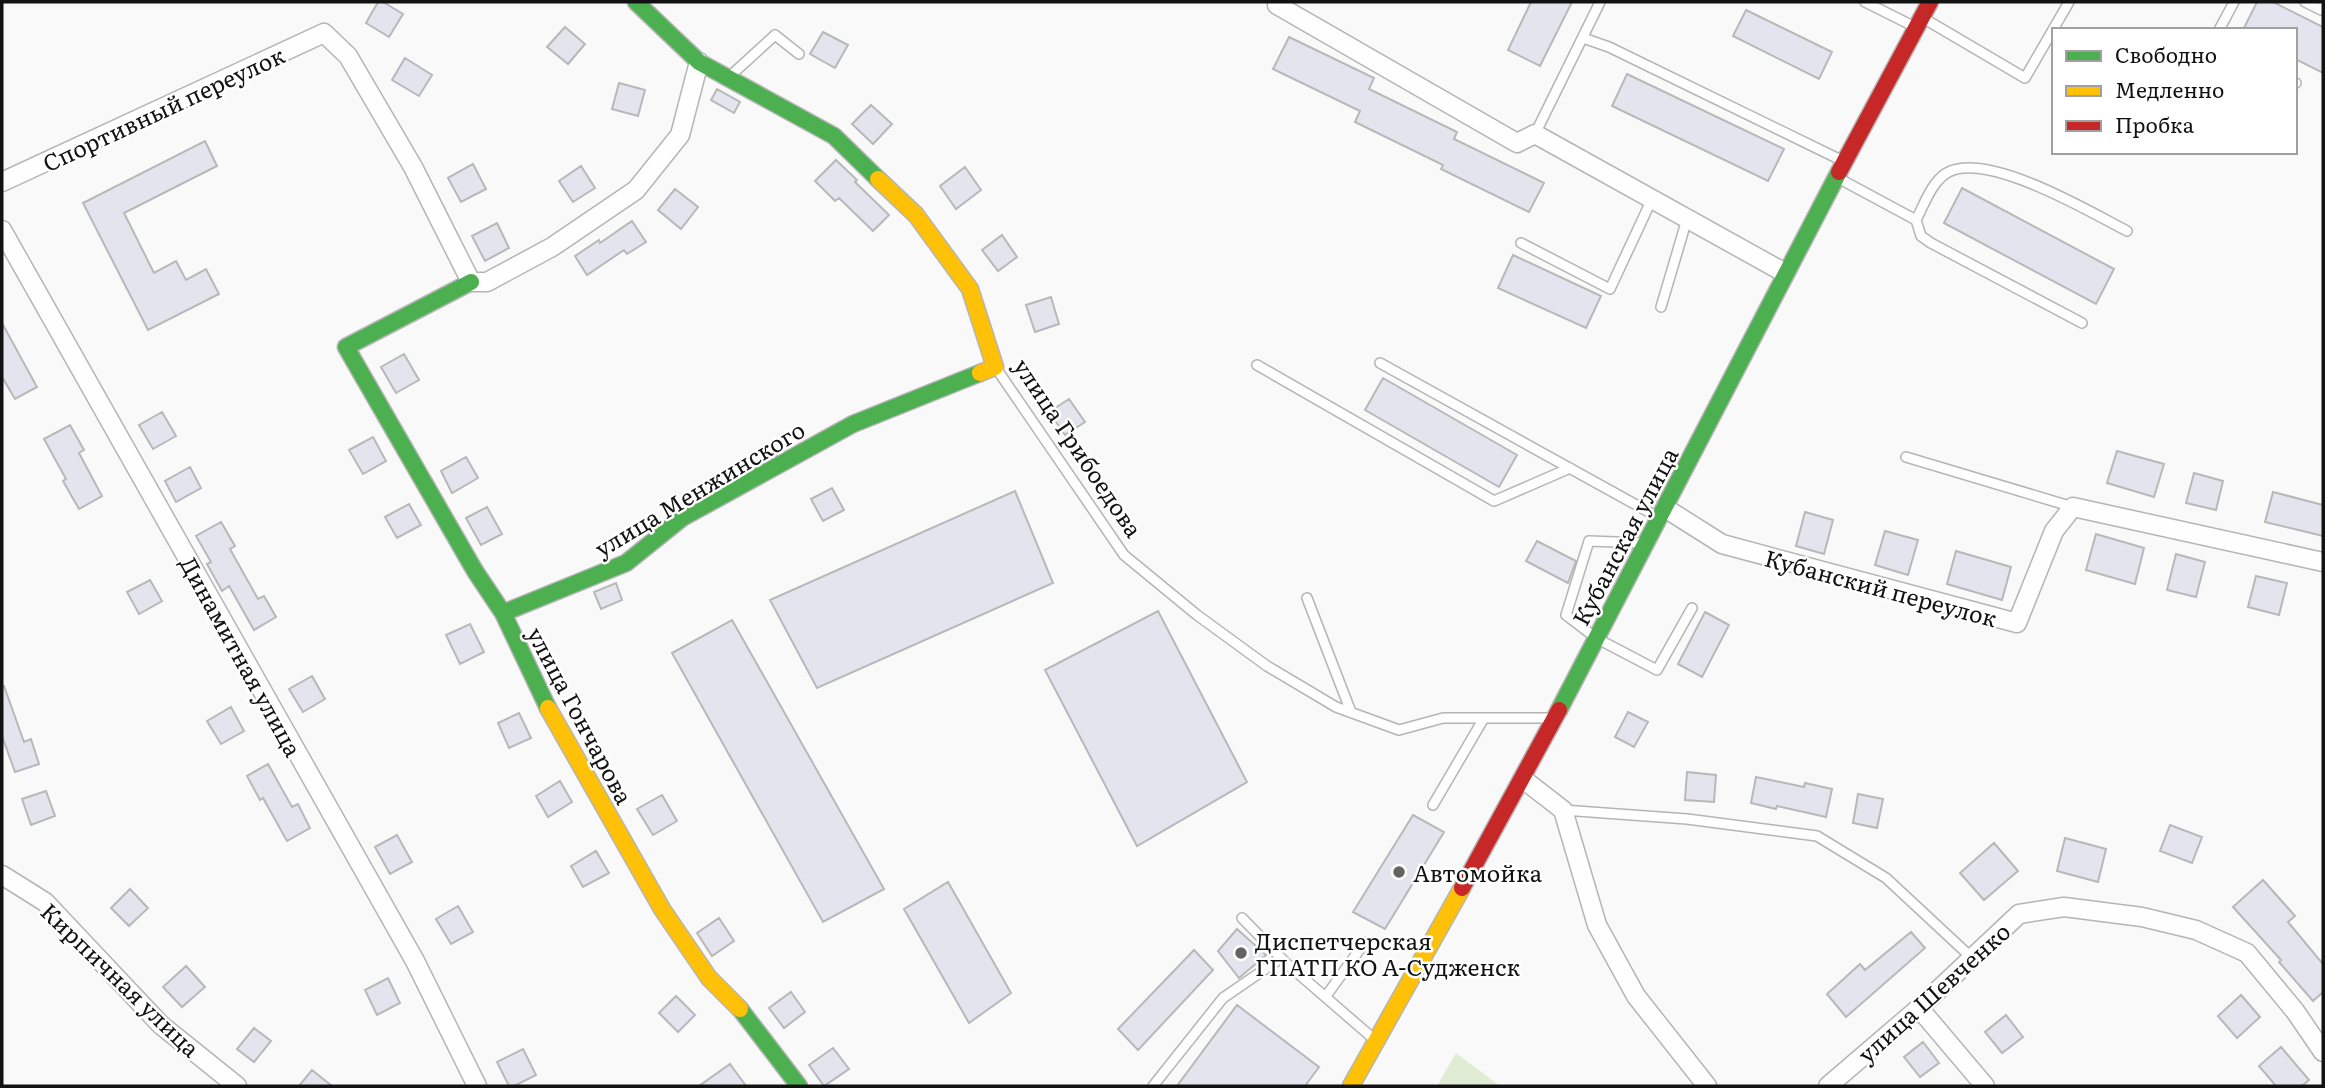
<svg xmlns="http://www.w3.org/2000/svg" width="2325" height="1088" viewBox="0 0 2325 1088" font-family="Literata,serif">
  <rect width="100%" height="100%" fill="#f9f9fa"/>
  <path fill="#e1ecd5" d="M 1456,1053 L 1500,1086 L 1437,1086 Z"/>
  <path fill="#e4e4ee" stroke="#b8b8b9" stroke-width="2" d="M 378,2 L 383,2 L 403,14 L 389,37 L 366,23 Z
    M 1531,2 L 1572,2 L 1540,66 L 1508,50 Z
    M 2257,2 L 2273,2 L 2323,27 L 2323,73 L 2295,59 L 2295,30 L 2243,30 Z
    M 1746,10 L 1832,52 L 1819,79 L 1733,36 Z
    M 565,27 L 585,44 L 568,64 L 547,47 Z
    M 823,32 L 848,45 L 835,68 L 810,54 Z
    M 1289,37 L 1374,78 L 1369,89 L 1457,132 L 1454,139 L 1544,183 L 1529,212 L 1441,169 L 1443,165 L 1355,122 L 1360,111 L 1273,69 Z
    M 405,58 L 432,75 L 419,96 L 392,80 Z
    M 1627,74 L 1784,149 L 1768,181 L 1612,106 Z
    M 619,83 L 645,90 L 638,116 L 612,109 Z
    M 717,89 L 740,102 L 734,113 L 711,100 Z
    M 871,105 L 892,124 L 873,144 L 852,124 Z
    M 205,141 L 217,166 L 124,213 L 154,273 L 176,261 L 186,280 L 206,269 L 219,294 L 148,330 L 83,203 Z
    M 836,160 L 857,180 L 855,182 L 889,215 L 873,231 L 839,198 L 835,201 L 815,181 Z
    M 473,164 L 486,189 L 461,202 L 448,178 Z
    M 581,166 L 595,188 L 573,202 L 559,181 Z
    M 965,167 L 981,190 L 956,209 L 940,186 Z
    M 1962,188 L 2114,269 L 2096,304 L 1944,223 Z
    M 675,189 L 698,207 L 681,229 L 658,210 Z
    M 632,221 L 646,242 L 627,254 L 624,250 L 587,275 L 575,256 L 599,240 L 600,243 Z
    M 497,223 L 509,248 L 485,261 L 472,236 Z
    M 1002,235 L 1017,257 L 998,271 L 982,250 Z
    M 1513,255 L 1601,296 L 1586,328 L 1498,288 Z
    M 1051,297 L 1059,324 L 1035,332 L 1026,305 Z
    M 2,323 L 37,387 L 15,399 L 2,377 Z
    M 404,354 L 419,380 L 396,393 L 381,367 Z
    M 1383,378 L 1517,455 L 1499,487 L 1365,410 Z
    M 1069,399 L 1085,422 L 1065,435 L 1049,412 Z
    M 162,412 L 176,436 L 153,449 L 139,425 Z
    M 70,425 L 84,450 L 79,453 L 102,496 L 79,509 L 63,481 L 66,479 L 44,439 Z
    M 373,437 L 386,461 L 363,474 L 349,450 Z
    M 2117,451 L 2164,464 L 2154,497 L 2107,483 Z
    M 466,457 L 478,478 L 452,493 L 441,471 Z
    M 190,467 L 201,488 L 176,502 L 165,481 Z
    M 2194,473 L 2223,481 L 2216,510 L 2186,503 Z
    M 832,488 L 844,510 L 823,521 L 811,499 Z
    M 1015,491 L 1053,583 L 817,688 L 770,600 Z
    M 2273,492 L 2323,505 L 2323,536 L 2265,522 Z
    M 409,504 L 421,525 L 397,538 L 385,517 Z
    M 487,507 L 502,534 L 481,545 L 466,518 Z
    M 1805,512 L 1833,520 L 1824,554 L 1796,546 Z
    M 221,522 L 235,546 L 230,549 L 258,599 L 264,596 L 276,617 L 254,630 L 229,586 L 222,591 L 207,564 L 211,562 L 196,536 Z
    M 1885,531 L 1918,540 L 1908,575 L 1875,565 Z
    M 2096,534 L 2144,548 L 2135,584 L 2086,570 Z
    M 1537,541 L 1576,561 L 1568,583 L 1526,561 Z
    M 1956,551 L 2011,567 L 2002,600 L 1947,584 Z
    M 2176,554 L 2205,562 L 2196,597 L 2167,590 Z
    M 2256,576 L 2287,583 L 2279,615 L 2248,607 Z
    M 150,580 L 162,601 L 139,614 L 127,592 Z
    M 616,583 L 622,600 L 601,609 L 594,592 Z
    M 1158,611 L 1247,782 L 1137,846 L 1045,670 Z
    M 1705,612 L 1729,625 L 1702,677 L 1678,664 Z
    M 732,620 L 884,889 L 823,922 L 672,653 Z
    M 470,624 L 484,652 L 460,664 L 446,635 Z
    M 312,676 L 325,699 L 303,712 L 289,689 Z
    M 2,686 L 4,686 L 24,742 L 31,739 L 39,764 L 15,772 L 2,736 Z
    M 231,707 L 244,731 L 221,744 L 207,721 Z
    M 1628,712 L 1648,722 L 1634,747 L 1615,737 Z
    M 519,713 L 531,738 L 509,748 L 498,723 Z
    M 268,764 L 292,807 L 298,804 L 310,828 L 287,841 L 263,798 L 260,800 L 247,776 Z
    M 1687,772 L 1716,775 L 1714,802 L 1685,800 Z
    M 1756,777 L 1804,787 L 1805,783 L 1832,789 L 1826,817 L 1777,806 L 1776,809 L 1751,803 Z
    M 560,781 L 572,802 L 548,817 L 536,796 Z
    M 46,791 L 55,816 L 31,825 L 22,799 Z
    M 1858,794 L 1883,799 L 1877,828 L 1853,823 Z
    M 662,795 L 677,821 L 653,835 L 637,809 Z
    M 1413,815 L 1444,832 L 1385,929 L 1353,912 Z
    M 2170,825 L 2202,837 L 2192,863 L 2160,851 Z
    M 397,835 L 412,862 L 390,874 L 375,847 Z
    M 2065,838 L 2106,849 L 2098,882 L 2057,871 Z
    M 1994,843 L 2018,871 L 1984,900 L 1960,873 Z
    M 596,851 L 609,873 L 583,887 L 571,866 Z
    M 2263,880 L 2295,916 L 2288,922 L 2323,964 L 2323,992 L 2313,1001 L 2279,962 L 2281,960 L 2233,907 Z
    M 948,882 L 1011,993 L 969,1023 L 904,909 Z
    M 130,889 L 148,908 L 129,926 L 111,908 Z
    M 458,906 L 473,932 L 451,944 L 436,919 Z
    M 719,918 L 734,941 L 712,956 L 697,933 Z
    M 1237,929 L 1266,955 L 1239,978 L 1218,951 Z
    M 1911,932 L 1925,948 L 1846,1017 L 1827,994 L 1860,964 L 1865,970 Z
    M 1194,950 L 1213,970 L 1138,1050 L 1118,1029 Z
    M 186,966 L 205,987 L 182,1007 L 163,987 Z
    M 388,978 L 400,1003 L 377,1015 L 365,990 Z
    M 791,992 L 805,1012 L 784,1028 L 769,1008 Z
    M 2241,995 L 2260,1017 L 2237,1038 L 2218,1016 Z
    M 676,996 L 695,1015 L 678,1032 L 659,1013 Z
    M 1237,1005 L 1319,1067 L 1305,1086 L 1177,1086 Z
    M 2006,1015 L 2023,1037 L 2002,1053 L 1985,1032 Z
    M 254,1028 L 271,1041 L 254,1062 L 237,1049 Z
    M 1923,1042 L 1939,1063 L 1920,1077 L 1904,1057 Z
    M 2281,1047 L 2309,1080 L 2302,1086 L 2276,1086 L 2259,1066 Z
    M 833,1048 L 849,1069 L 824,1086 L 809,1065 Z
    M 523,1049 L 536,1075 L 514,1086 L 509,1086 L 497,1062 Z
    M 730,1064 L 746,1086 L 699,1086 Z
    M 312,1070 L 332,1086 L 299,1086 Z"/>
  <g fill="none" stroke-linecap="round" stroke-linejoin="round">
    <g stroke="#b5b5b6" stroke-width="12">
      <path id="lane" d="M 1865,2 L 1915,27
        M 2305,2 L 2321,10 L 2323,5
        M 1923,18 L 2025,78 L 2069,2
        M 2219,30 L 2234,2
        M 1583,38 L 1609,47 L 1843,161
        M 729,77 L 775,35 L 799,54
        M 2295,83 L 2296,83
        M 1535,134 L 1600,2
        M 1838,178 L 1916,220 L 1921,236 L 1931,243 L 2082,323
        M 1916,220 C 1924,205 1931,184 1945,174 C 1983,148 2090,212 2127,231
        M 1521,243 L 1610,289 L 1652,199
        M 1661,307 L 1687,219
        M 1380,363 L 1658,517
        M 1257,365 L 1494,501 L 1570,468
        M 996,368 L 1124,555 L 1197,615 L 1267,666 L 1336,707 L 1399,730 L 1443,718 L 1550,718
        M 1906,457 L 2073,507
        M 1643,543 L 1589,541 L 1566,615 L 1596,638 L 1657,670 L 1692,608
        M 1307,598 L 1351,712
        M 1433,805 L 1484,718
        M 1563,810 L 1687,819 L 1817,836 L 1886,878 L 1972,958
        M 1242,918 L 1286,963 L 1375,1040
        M 1326,996 L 1365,942
        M 1153,1086 L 1223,998 L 1281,958"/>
    </g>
    <g stroke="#b5b5b6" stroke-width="21">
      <path id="street" d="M 1277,2 L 1277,5 L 1517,143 L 1535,134 L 1785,273
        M 2,182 L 324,33 L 348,56 L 413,167 L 471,282 L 487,282 L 552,247 L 636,190 L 680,135 L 699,62
        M 2,230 L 415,961 L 477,1086
        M 1665,508 L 1722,544 L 2017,623 L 2054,531 L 2073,507 L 2323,562
        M 1523,779 L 1563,810 L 1597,925 L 1636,996 L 1707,1086
        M 2,875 L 45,902 L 161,1025 L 237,1086
        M 1919,1008 L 1985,1086
        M 1828,1086 L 1919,1008 L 2019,914 L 2064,907 L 2142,917 L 2196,930 L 2247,953 L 2295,1011 L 2323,1052"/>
    </g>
    <g stroke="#b5b5b6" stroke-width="19">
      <path id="fast" d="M 636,2 L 699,62 L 834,136 L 878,179
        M 471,282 L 346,347 L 475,571 L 503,613 L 548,708
        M 503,613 L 626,563 L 682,518 L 853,424 L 980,373
        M 1559,710 L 1839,172
        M 740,1009 L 799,1086"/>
    </g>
    <g stroke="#b5b5b6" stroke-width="19">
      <path id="slow" d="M 878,179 L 916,215 L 970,289 L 995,367 L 980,373
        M 548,708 L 662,909 L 709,978 L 740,1009
        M 1351,1086 L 1462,888"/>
    </g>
    <g stroke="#b5b5b6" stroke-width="19">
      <path id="jam" d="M 1839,172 L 1930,2
        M 1462,888 L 1559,710"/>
    </g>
    <use href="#lane" stroke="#fefefe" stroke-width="9"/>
    <use href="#street" stroke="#fefefe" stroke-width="18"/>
    <use href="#fast" stroke="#4caf50" stroke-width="16"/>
    <use href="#slow" stroke="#ffc107" stroke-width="16"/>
    <use href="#jam" stroke="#c62828" stroke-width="16"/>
  </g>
  <g fill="#636364" stroke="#fff" stroke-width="2.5">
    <circle cx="1399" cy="872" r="7"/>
    <circle cx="1241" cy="953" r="7"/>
  </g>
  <g text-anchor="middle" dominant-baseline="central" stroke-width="5" stroke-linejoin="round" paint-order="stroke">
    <g font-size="23" fill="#121213" stroke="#fff">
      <text transform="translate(163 108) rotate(-25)">Спортивный переулок</text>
      <text transform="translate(1079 447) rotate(56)">улица Грибоедова</text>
      <text transform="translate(699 488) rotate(-31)">улица Менжинского</text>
      <text transform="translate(1624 536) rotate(-62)">Кубанская улица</text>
      <text transform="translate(1881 587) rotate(15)">Кубанский переулок</text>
      <text transform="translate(242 656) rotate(61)">Динамитная улица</text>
      <text transform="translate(581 715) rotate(62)">улица Гончарова</text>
      <text transform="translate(121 979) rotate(44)">Кирпичная улица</text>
      <text transform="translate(1933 992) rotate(-42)">улица Шевченко</text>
    </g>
    <g font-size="23" fill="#121213" stroke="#fff" text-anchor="start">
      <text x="1413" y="872">Автомойка</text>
      <text x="1255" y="940">Диспетчерская<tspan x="1255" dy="26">ГПАТП КО А-Судженск</tspan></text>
    </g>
  </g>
  <rect width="2325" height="1088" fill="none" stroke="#121213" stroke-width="7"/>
  <rect x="2052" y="28" width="245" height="126" fill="#ffffff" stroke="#a0a0a1" stroke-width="2"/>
  <rect x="2066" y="51" width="35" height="10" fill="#4caf50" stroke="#a0a0a1" stroke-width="2"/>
  <text x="2115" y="63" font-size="21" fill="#121213">Свободно</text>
  <rect x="2066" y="86" width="35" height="10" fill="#ffc107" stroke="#a0a0a1" stroke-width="2"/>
  <text x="2115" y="98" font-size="21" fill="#121213">Медленно</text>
  <rect x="2066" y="121" width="35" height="10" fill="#c62828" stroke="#a0a0a1" stroke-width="2"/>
  <text x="2115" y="133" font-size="21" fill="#121213">Пробка</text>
</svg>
